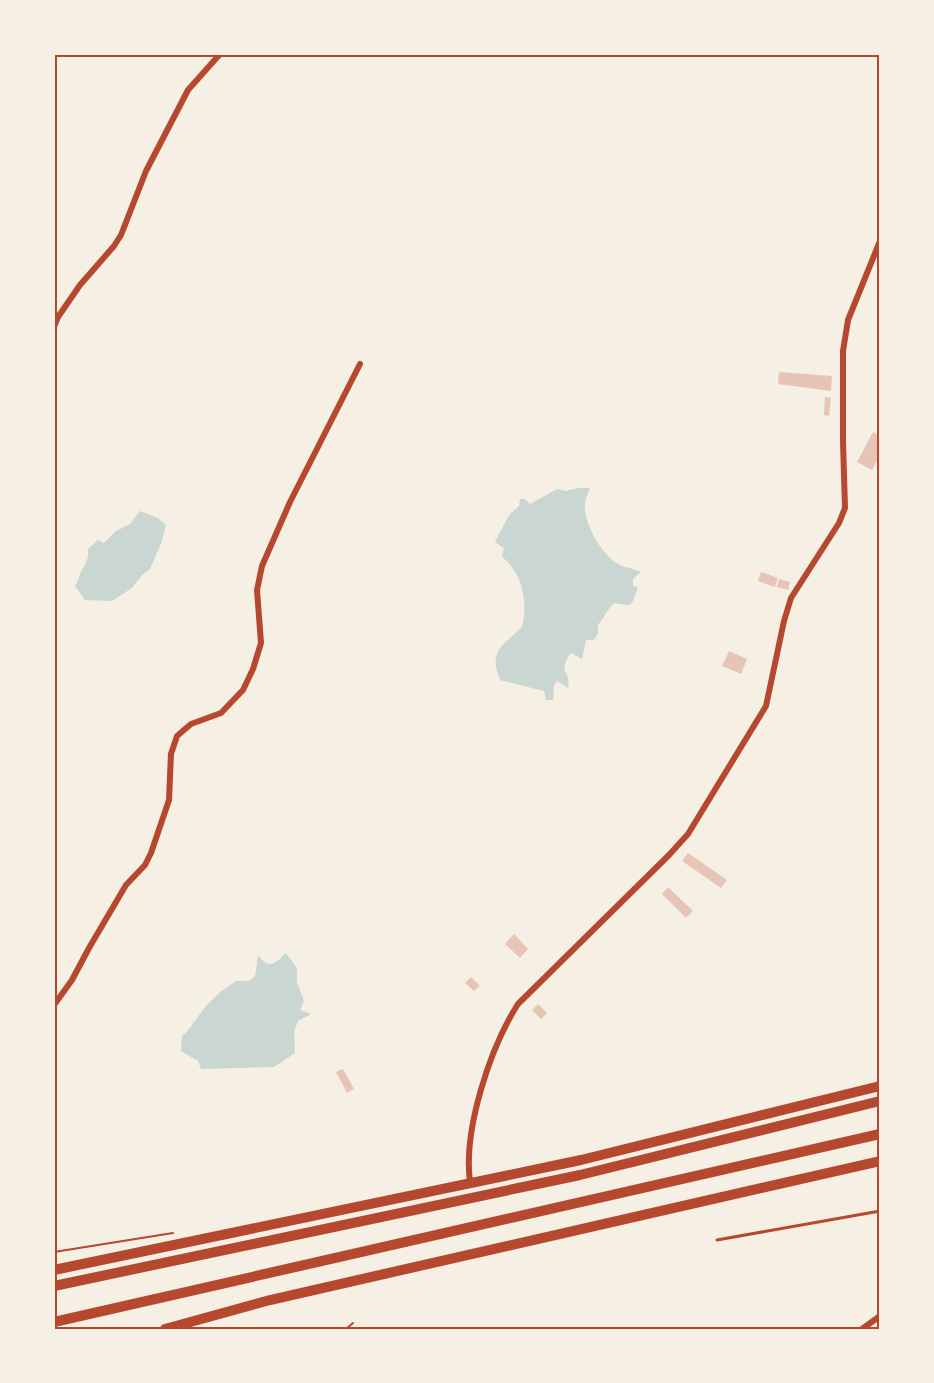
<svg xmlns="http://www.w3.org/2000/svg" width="934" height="1383" viewBox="0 0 934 1383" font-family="'Golos Text',sans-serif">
  <rect width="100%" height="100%" fill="#f6efe4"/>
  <path fill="#c9d6d2" d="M 578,488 L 590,488 C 588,494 584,501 585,507 C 585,525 602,555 618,564 C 625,568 633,568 641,572 L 633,579 L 633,586 L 638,588 L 632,603 L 629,605 L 614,603 C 607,610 604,618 598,625 L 598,633 L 594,640 L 586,640 L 582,659 L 571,653 C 556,675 572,669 568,688 L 557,681 L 554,686 L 553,700 L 546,700 L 544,691 L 500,680 C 488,650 503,646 522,627 C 528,603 523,573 502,557 L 504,548 L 495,542 L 509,515 L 519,506 L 520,499 L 525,499 L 530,504 L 557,489 L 566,491 Z
    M 140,511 L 158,518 L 166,525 L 162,541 L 150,569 L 142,575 L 132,588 L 112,601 L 85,600 L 75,586 C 78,582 78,577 81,572 C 86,563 89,559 88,549 L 98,540 L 104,543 L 116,531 L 130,524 Z
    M 286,953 L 297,968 L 297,982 L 304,1001 L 300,1010 L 311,1014 L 298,1021 L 294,1032 L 295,1053 L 274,1067 L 201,1069 L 198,1061 L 181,1051 L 182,1036 L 186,1033 L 206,1006 L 219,993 L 236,981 L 249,981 L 255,976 L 258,955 C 269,970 275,964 286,953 Z"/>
  <path fill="#e6c5b7" d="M 779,372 L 832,376 L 831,391 L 778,384 Z
    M 825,397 L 831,398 L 829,416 L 824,415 Z
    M 873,432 L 880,436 L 880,455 L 872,470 L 857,462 Z
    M 761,572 L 778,578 L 775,587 L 758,581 Z
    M 779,579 L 790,582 L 788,590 L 777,587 Z
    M 729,651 L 747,659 L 741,674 L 722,666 Z
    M 688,853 L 727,880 L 721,888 L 682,861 Z
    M 668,887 L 693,911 L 686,918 L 662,894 Z
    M 514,934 L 528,949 L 520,958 L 505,944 Z
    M 471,977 L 480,986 L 474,991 L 465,983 Z
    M 538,1004 L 547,1013 L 541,1019 L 532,1010 Z
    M 343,1069 L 354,1089 L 347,1093 L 336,1072 Z"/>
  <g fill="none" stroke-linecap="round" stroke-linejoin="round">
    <path stroke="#b5482f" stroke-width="2" d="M 54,1252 L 173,1233
      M 346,1329 L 353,1323"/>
    <path stroke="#b5482f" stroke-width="3" d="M 717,1240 L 880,1211"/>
    <path stroke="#b5482f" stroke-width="6" d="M 54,327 L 58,317 L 80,285 L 114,246 L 121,235 L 146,171 L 188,90 L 220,54
      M 54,1005 L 72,980 L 89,948 L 126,885 L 145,865 L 151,853 L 169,800 L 171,754 L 177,736 L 191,724 L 221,713 L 243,690 L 253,669 L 261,643 L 257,590 L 262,566 L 290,502 L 360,364
      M 470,1182 C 463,1130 490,1048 518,1004 L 669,855 L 688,834 L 766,706 L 784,621 L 791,598 L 839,523 L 845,508 L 843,442 L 843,351 L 848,320 L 880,241
      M 862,1329 L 880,1316"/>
    <path stroke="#b5482f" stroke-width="10" d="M 54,1270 L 581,1160 L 880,1086
      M 54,1286 L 580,1175 L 880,1101"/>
    <path stroke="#b5482f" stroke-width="10" d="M 54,1322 L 880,1134
      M 165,1329 L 270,1300 L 880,1161"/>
  </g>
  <rect width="934" height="1383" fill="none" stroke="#f6efe4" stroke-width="111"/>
  <rect x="56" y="56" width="822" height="1272" fill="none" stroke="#b5482f" stroke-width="2"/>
</svg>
